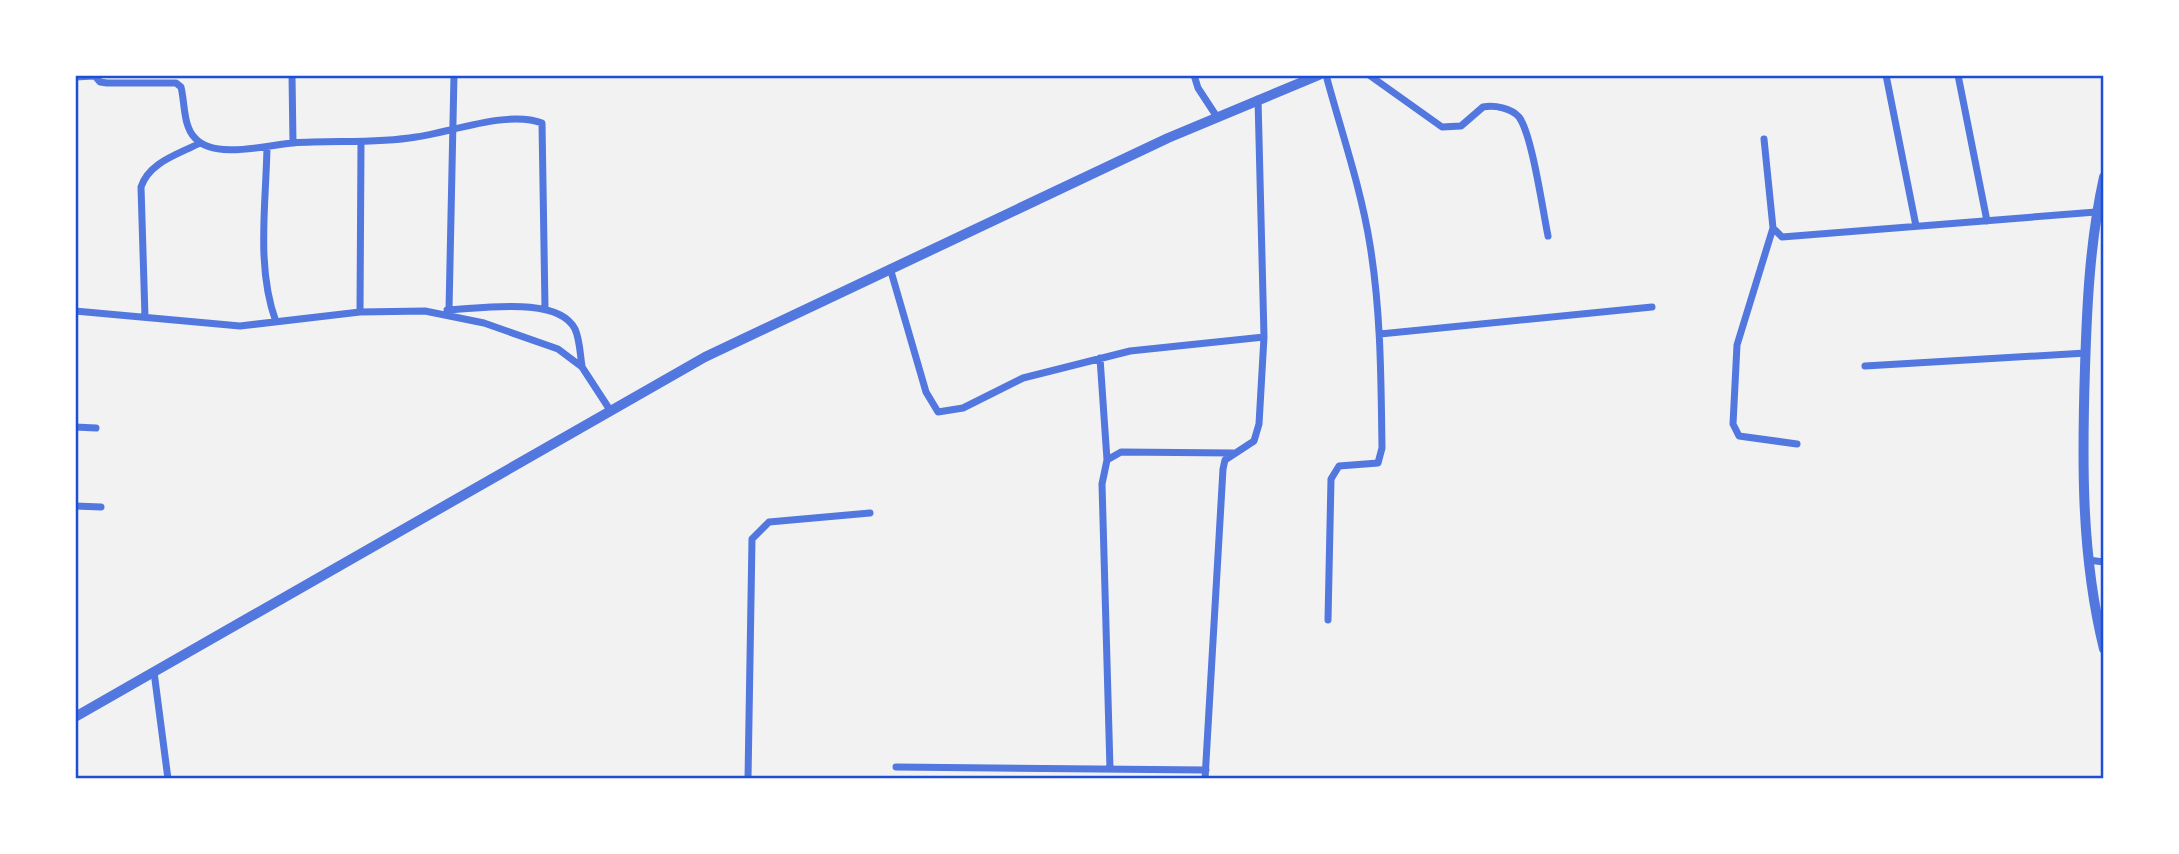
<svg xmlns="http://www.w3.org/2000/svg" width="2179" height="854" viewBox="0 0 2179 854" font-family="'IBM Plex Sans',sans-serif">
  <rect width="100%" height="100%" fill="#f2f2f2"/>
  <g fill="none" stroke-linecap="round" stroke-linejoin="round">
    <path stroke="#5277de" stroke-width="7" d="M 94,75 L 100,82 L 107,83 L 176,83 L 181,87 C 185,103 183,126 195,138 C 214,160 268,145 293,143 C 334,140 375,144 416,137 C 451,132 509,110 542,123 L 545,308
      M 292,75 L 293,143
      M 1194,75 L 1198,88 L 1217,117
      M 1326,75 C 1341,131 1361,188 1370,245 C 1381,312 1381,380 1382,448 L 1378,463 L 1339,466 L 1331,479 L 1328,620
      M 1369,75 L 1442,127 L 1461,126 L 1483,107 C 1495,105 1511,108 1519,117 C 1532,134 1543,212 1548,236
      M 1886,75 L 1916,226
      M 1958,75 L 1987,221
      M 75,77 L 94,76
      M 1764,139 L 1773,228 L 1782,237 L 2096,212
      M 267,147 C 266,205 256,267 276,322
      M 1773,228 L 1737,345 L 1733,424 L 1739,436 L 1797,444
      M 890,268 L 926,392 L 938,412 L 963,408 L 1023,378 L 1130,351 L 1264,337
      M 447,310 C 479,309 558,295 575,329 C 580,340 580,354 582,366
      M 449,310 L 454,75
      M 75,311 L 240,326 L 360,312 L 425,311 L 484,323 L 558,349 L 582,367 L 610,410
      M 360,312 L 361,142
      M 145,317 L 141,187 C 149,162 179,154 200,143
      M 1380,334 L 1652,307
      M 1100,358 L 1107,460
      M 1865,366 L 2086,353
      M 75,427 L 96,428
      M 75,506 L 101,507
      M 2088,560 L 2104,562
      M 154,672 L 168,779
      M 896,767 L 1206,770
      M 1110,769 L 1102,484 L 1107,460 L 1121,452 L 1233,453
      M 748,779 L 752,539 L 769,522 L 870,513
      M 1205,779 L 1223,469 L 1225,460 L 1254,441 L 1259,424 L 1264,337 L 1258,99"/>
    <path stroke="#5277de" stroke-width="10" d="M 2104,177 C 2090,240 2087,303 2085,368 C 2082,462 2081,556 2104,649
      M 75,717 L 705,357 L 1168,138 L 1319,75"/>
  </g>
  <rect width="2179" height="854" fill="none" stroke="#ffffff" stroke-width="154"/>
  <rect x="77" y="77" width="2025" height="700" fill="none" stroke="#1d4ed8" stroke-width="2.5"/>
</svg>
